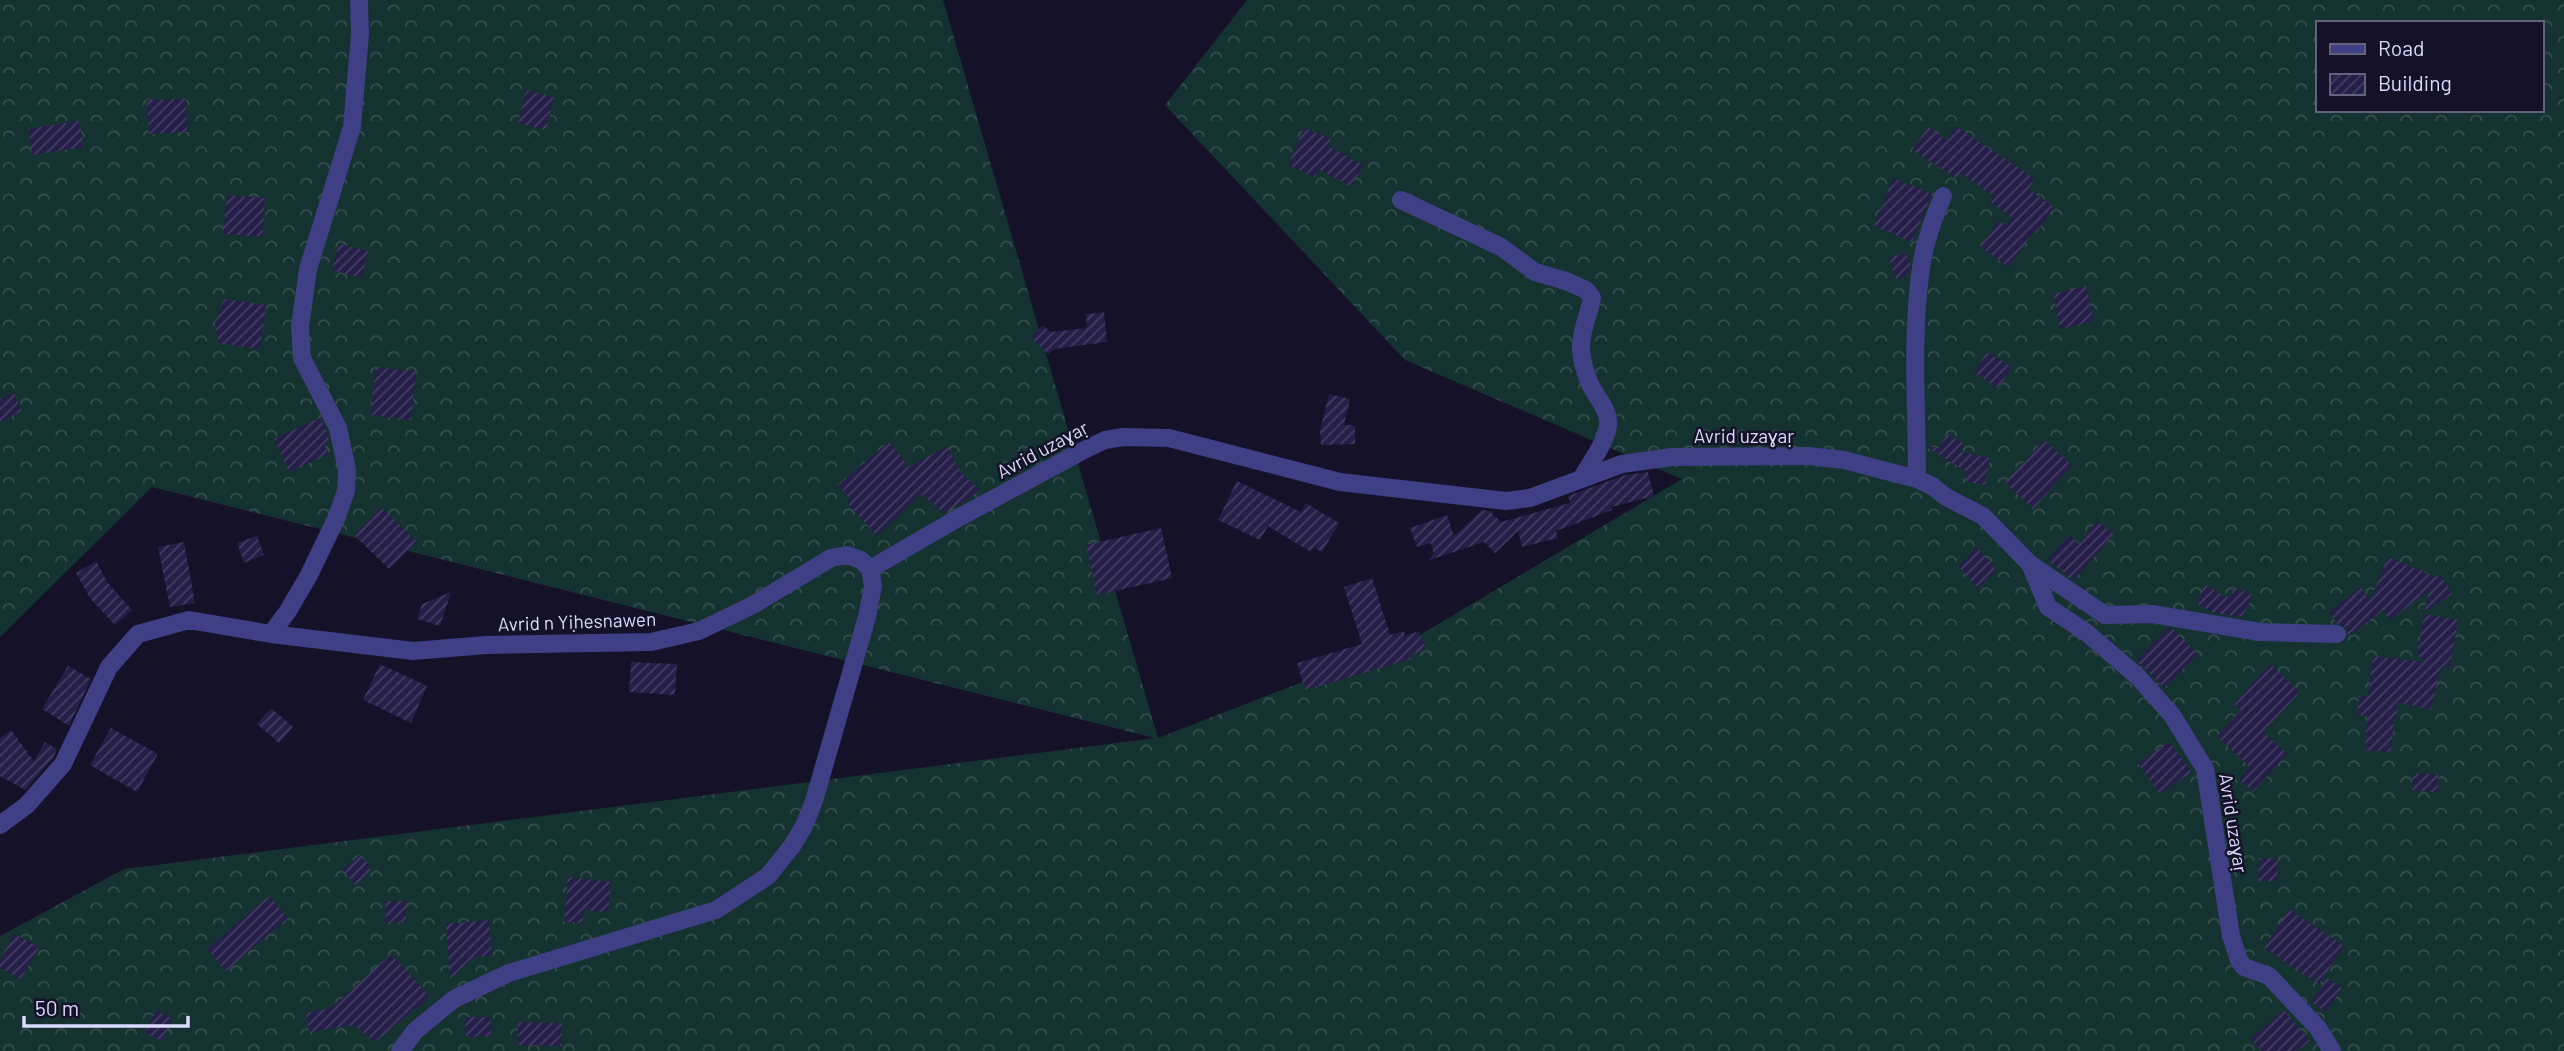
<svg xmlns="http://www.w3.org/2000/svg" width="2564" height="1051" viewBox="0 0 2564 1051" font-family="Barlow,sans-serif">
  <defs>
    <pattern id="forest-crowns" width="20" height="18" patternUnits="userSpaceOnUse" patternTransform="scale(1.75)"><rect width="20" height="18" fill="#14322f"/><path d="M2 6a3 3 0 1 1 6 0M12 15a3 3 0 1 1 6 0" fill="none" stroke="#364f4e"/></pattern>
    <pattern id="building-hatch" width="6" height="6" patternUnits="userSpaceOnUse" patternTransform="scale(1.75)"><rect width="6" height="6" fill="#251e48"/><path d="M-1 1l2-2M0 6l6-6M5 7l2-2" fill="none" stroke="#443e63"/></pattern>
  </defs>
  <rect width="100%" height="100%" fill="#141128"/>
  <path fill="url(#forest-crowns)" fill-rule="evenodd" d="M 0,0 L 943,0 L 1158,738 L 1413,639 L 1682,479 L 1405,360 L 1165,105 L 1247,0 L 2564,0 L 2564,1051 L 0,1051 L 0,936 L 124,869 L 1155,738 L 152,487 L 0,637 ZM 2317,23 L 2541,23 L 2541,110 L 2317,110 Z"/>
  <path fill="url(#building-hatch)" d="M 526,90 L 554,97 L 546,130 L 518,123 Z
    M 186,99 L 187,132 L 149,134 L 147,100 Z
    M 79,121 L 84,147 L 32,155 L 28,129 Z
    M 1956,126 L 2035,179 L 2028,189 L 2054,207 L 2036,233 L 2033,232 L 2009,267 L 1980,247 L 1998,221 L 2007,225 L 2011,217 L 1990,202 L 1994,196 L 1960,173 L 1956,178 L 1912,150 L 1928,127 L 1947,140 Z
    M 1304,128 L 1331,139 L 1328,146 L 1363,165 L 1351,187 L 1319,169 L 1315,177 L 1288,165 Z
    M 1893,178 L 1932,194 L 1912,242 L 1874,226 Z
    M 227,195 L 265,198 L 262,237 L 223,234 Z
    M 339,244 L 368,251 L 362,278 L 332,270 Z
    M 1906,252 L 1910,265 L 1909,275 L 1896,279 L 1889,258 Z
    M 2086,286 L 2094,321 L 2060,329 L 2053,294 Z
    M 224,299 L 266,305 L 260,349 L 218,343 L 215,323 Z
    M 1104,312 L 1107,342 L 1054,349 L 1048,354 L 1031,337 L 1043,325 L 1050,332 L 1087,328 L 1086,314 Z
    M 1987,352 L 2012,367 L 1999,388 L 1974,373 Z
    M 376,367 L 416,372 L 411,420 L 370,415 Z
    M 13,392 L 22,411 L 0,422 L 0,399 Z
    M 1329,394 L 1350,399 L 1344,425 L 1355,425 L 1355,444 L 1321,445 L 1320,431 Z
    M 320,418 L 327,432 L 329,441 L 324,444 L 329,454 L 289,472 L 274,439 Z
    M 1947,434 L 1964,444 L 1960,452 L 1990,458 L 1985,485 L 1965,481 L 1967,472 L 1928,448 L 1929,446 L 1939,448 Z
    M 2044,440 L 2072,465 L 2033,509 L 2005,482 Z
    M 889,442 L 909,467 L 947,446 L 961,473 L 979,489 L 972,497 L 944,513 L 921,494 L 877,536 L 847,503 L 851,500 L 838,485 Z
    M 1648,472 L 1654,496 L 1611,507 L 1612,510 L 1556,531 L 1558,538 L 1522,547 L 1518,531 L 1495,553 L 1484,542 L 1427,561 L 1434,554 L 1431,543 L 1417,547 L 1410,528 L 1447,515 L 1454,536 L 1482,510 L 1490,511 L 1501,522 L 1570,503 L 1568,496 L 1625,475 Z
    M 1237,481 L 1301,512 L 1306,503 L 1339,523 L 1322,552 L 1314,547 L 1311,552 L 1268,526 L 1260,540 L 1218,520 Z
    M 381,507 L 417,542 L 389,569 L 354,535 Z
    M 2097,521 L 2114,534 L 2074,580 L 2047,560 L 2070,535 L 2079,544 Z
    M 1161,528 L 1172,578 L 1097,595 L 1086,545 Z
    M 257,536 L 264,555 L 244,563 L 237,543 Z
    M 184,542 L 195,603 L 170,607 L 158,547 Z
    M 1977,548 L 1997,570 L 1978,588 L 1958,566 Z
    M 2388,557 L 2436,577 L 2440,575 L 2452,594 L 2425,612 L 2429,590 L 2390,620 L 2383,610 L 2348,637 L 2347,628 L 2337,623 L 2329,612 L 2360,587 L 2370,600 Z
    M 96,561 L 107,582 L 132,610 L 115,625 L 90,598 L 76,573 Z
    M 1372,578 L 1390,635 L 1404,631 L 1405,636 L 1419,631 L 1426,650 L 1410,655 L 1411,659 L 1305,690 L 1297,663 L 1362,644 L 1344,587 Z
    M 2205,585 L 2229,598 L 2235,587 L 2253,596 L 2242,617 L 2214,613 L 2196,603 Z
    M 451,592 L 440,626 L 417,619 L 422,604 Z
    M 2424,614 L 2458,620 L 2450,668 L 2441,667 L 2431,710 L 2398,702 L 2396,719 L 2394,719 L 2391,752 L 2365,750 L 2367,716 L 2357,715 L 2359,696 L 2368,697 L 2373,656 L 2424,662 L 2417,654 Z
    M 2168,628 L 2173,629 L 2198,654 L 2164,688 L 2136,660 Z
    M 631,662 L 677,664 L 675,695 L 629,692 Z
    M 380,664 L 427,686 L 411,723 L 363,700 Z
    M 2270,664 L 2300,692 L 2263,732 L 2287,754 L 2253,792 L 2239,779 L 2250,767 L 2217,736 L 2241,710 L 2234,704 Z
    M 68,666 L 91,679 L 69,726 L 42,709 Z
    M 271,708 L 293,727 L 279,743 L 257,724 Z
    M 111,728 L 158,754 L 137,792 L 90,765 Z
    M 11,730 L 34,761 L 45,742 L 57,749 L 53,758 L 25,790 L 0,776 L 0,738 Z
    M 2169,742 L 2192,772 L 2160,794 L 2138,763 Z
    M 2413,773 L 2438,775 L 2437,792 L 2412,790 Z
    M 360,855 L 370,866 L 370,873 L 355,885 L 342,870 Z
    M 2259,858 L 2278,859 L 2277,881 L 2258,881 Z
    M 568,877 L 611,882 L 608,912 L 584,910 L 582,923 L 564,922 Z
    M 269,896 L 288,918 L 226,971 L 207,949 Z
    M 385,901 L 406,901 L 406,922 L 386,923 Z
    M 2289,909 L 2344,946 L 2319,984 L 2264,948 Z
    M 489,920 L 492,956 L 474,957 L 450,979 L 446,924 Z
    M 14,933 L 39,947 L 21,979 L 0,968 L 0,960 Z
    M 391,954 L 430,997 L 375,1042 L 354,1025 L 309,1032 L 306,1013 L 331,1008 Z
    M 2327,978 L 2342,988 L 2326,1012 L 2311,1002 Z
    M 156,1010 L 173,1019 L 162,1041 L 145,1033 Z
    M 2284,1010 L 2310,1041 L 2297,1051 L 2261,1051 L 2251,1039 Z
    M 465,1017 L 490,1017 L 491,1036 L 466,1037 Z
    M 518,1022 L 562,1023 L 562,1046 L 518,1045 Z"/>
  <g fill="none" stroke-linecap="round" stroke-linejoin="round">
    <path stroke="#3e3f85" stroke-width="18" d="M 1401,200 L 1501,247 L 1535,272 L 1566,281 L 1586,290 L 1592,298 C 1589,316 1580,331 1581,350 C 1582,360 1585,372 1589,382 C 1595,396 1610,410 1608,426 C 1605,444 1590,463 1581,479
      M 1917,479 C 1917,409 1911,337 1921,268 C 1924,244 1933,219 1943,196
      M 2030,564 L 2105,615 L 2152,614 L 2260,632 L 2337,634
      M 870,569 L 960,517 L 1082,451 L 1105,440 L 1123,437 L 1169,438 L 1340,482 L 1506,501 L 1530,498 L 1622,464 L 1672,457 L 1809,456 L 1844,460 L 1917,479 L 1932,486 L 1946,497 L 1983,516 L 2030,564 L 2048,607 L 2087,633 L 2138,677 L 2172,715 L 2205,769 L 2231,936 L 2239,960 L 2244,967 L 2269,976 L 2318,1028 L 2332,1051
      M 271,634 L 288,611 L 309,575 L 336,519 L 346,491 L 347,470 L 338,428 L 302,358 L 300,326 L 308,269 L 352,127 L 360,34 L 359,0
      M 0,825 L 27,805 L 63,764 L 109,667 L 138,634 L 189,620 L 271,634 L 413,651 L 486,645 L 651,642 L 699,631 L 753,605 L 831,558 L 847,555 L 861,560 L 870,569 L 873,586 L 867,617 L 814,801 L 804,826 L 792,846 L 768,876 L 716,910 L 509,973 L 454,999 L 415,1031 L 400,1051"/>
  </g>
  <g text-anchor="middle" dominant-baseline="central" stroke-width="5" stroke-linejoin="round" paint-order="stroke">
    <g font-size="19" fill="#dcdafd" stroke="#141128">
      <text x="1744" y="435">Avrid uzaɣaṛ</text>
      <text transform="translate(1042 449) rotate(-28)">Avrid uzaɣaṛ</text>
      <text transform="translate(577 621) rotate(-2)">Avrid n Yiḥesnawen</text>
      <text transform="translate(2234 823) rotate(81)">Avrid uzaɣaṛ</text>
    </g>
  </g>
  <rect x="2316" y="21" width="228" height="91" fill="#141128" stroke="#64617d" stroke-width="2"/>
  <rect x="2330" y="44" width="35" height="10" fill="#3e3f85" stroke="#64617d" stroke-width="2"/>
  <text x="2378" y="56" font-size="21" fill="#dcdafd">Road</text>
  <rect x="2330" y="74" width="35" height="21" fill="url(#building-hatch)" stroke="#64617d" stroke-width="2"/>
  <text x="2378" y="91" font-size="21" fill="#dcdafd">Building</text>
  <path d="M24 1016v10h164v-10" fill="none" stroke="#dcdafd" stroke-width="3.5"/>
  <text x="35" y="1016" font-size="21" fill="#dcdafd" stroke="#141128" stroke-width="5" paint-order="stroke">50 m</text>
</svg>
